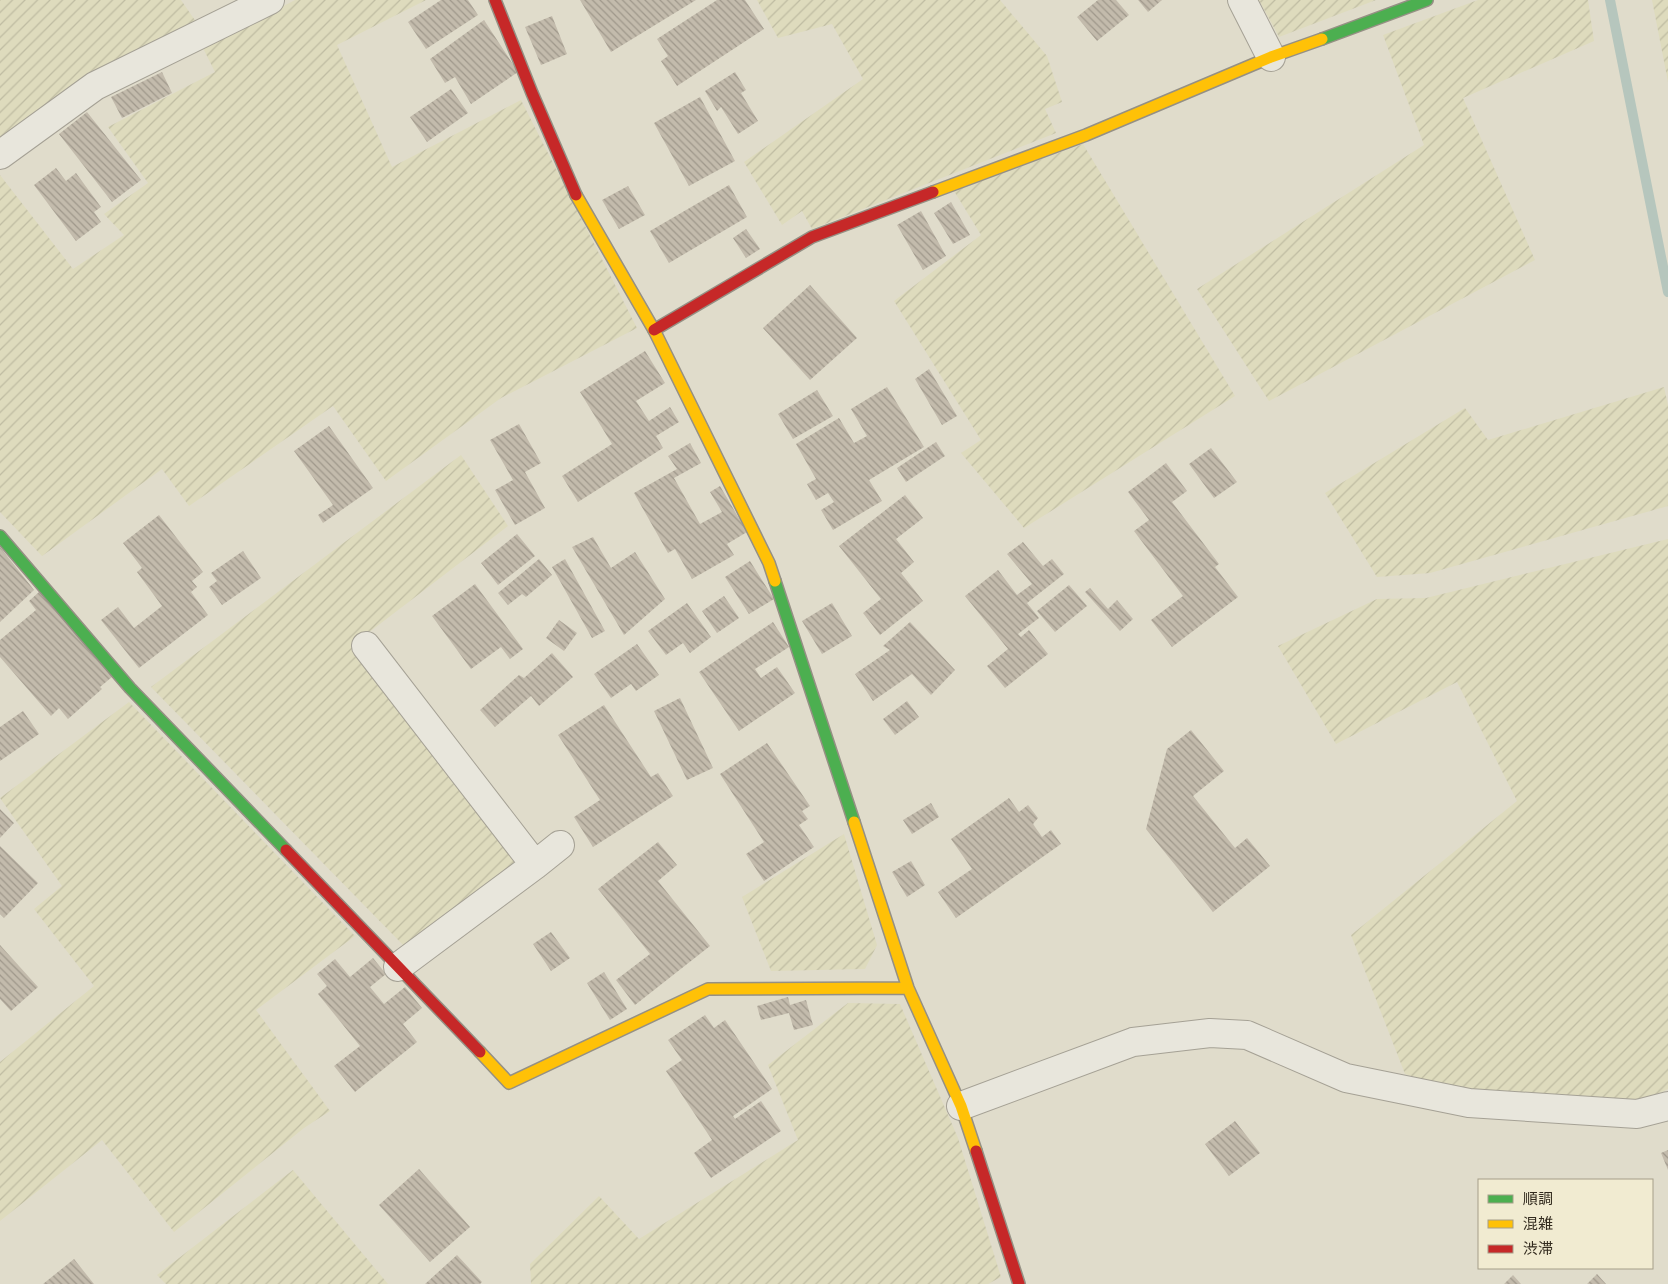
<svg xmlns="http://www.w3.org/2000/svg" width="1668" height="1284" viewBox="0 0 1668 1284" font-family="'PT Serif','Noto Sans JP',serif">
  <defs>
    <pattern id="farmland-furrows" width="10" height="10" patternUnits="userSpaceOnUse" patternTransform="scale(1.25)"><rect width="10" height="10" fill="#dedbbd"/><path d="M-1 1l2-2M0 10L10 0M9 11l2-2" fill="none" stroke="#bfbca2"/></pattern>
    <pattern id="building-back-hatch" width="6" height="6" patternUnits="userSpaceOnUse" patternTransform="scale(1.25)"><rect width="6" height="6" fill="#c3bbac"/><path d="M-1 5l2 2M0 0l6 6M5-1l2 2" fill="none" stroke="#9f988b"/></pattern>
  </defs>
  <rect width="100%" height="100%" fill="#e0dccb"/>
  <path fill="url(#farmland-furrows)" d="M 0,0 L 181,0 L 199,26 L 0,141 Z
    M 295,0 L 426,0 L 337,45 L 392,167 L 521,100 L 637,328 L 501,398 L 386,481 L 333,406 L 189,506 L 162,469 L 42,556 L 0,512 L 0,175 L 73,269 L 124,235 L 104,214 L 148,183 L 108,127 L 215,72 L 203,48 Z
    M 757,0 L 1000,0 L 1047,56 L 1062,102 L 1045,109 L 1056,133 L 812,229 L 802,211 L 782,225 L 744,162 L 863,79 L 832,24 L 778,38 Z
    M 1259,0 L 1376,0 L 1279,37 Z
    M 1478,0 L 1588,0 L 1594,41 L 1463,98 L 1535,260 L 1269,401 L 1197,289 L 1424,145 L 1383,35 Z
    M 1652,0 L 1668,0 L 1668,82 Z
    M 1083,144 L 1235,396 L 1024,528 L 961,453 L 981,440 L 894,301 L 981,235 L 954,191 Z
    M 1664,387 L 1668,405 L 1668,506 L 1430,573 L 1377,577 L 1325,493 L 1465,408 L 1488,440 Z
    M 461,455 L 508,526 L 355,643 L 522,863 L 404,946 L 151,687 Z
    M 1668,539 L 1668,1089 L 1643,1101 L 1460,1091 L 1405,1074 L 1351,935 L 1517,801 L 1457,682 L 1336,744 L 1278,646 L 1377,599 L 1426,598 Z
    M 129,702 L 355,936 L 256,1010 L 330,1111 L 304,1128 L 174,1232 L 102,1140 L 0,1221 L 0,1062 L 94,986 L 34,909 L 62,886 L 0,798 Z
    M 844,834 L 877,945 L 865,969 L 771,971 L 742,897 Z
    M 848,1003 L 900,1004 L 958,1138 L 1001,1277 L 988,1284 L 531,1284 L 530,1264 L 599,1196 L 639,1239 L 798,1140 L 768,1065 Z
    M 293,1170 L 388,1284 L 166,1284 L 157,1275 Z"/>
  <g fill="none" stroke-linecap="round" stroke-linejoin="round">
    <path stroke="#b6c6bd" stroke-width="10" d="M 1610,0 L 1668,292"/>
  </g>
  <path fill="url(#building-back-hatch)" d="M 441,0 L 468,0 L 478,15 L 426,49 L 408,22 Z
    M 580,0 L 696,0 L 611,52 Z
    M 717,0 L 745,0 L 764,29 L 677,86 L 661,61 L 668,56 L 657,39 Z
    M 1098,0 L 1116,0 L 1129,15 L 1097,41 L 1077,17 Z
    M 1138,0 L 1162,0 L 1148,12 Z
    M 552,16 L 567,54 L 541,65 L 525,27 Z
    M 484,20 L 518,72 L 471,104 L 455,77 L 445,83 L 430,59 Z
    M 162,72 L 172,93 L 122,118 L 111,97 Z
    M 735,72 L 746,90 L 741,93 L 758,121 L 738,134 L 721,107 L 717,111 L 705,91 Z
    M 451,89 L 468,113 L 427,142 L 410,117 Z
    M 700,97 L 735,161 L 689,186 L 654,123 Z
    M 87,112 L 141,180 L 112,202 L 59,134 Z
    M 56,168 L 66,181 L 76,173 L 101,207 L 94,212 L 101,222 L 76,241 L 34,185 Z
    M 729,185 L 747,217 L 669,263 L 650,231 Z
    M 628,186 L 645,215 L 619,229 L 602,200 Z
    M 951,202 L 970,235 L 953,244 L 934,213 Z
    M 921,211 L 946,256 L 923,270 L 897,225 Z
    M 746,229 L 760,249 L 746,258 L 733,238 Z
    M 810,285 L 857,338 L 810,380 L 763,328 Z
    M 645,351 L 665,383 L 636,401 L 649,421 L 670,407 L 679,422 L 656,436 L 663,448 L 578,502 L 562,476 L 612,444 L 580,392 Z
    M 929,369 L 957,416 L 942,425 L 915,379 Z
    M 887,387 L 924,447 L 869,480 L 882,501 L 833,530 L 821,510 L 834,502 L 828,493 L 816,500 L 807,484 L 816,479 L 796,444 L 839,418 L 854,443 L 867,436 L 851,409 Z
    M 817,390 L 833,416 L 793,439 L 778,414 Z
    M 519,424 L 541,463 L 525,472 L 545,508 L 515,525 L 495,490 L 513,480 L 490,440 Z
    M 329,426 L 373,488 L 323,523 L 318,515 L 333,505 L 294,451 Z
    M 936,442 L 945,456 L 906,482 L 897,468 Z
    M 690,443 L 701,463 L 674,478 L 700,524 L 722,512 L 710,492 L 720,486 L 747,532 L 727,544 L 734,555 L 692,579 L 675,549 L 668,553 L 634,493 L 677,469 L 668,456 Z
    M 1211,448 L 1237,482 L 1214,498 L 1189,464 Z
    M 1166,463 L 1187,491 L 1172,502 L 1219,564 L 1215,567 L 1238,597 L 1172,647 L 1151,620 L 1183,596 L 1134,531 L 1149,520 L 1128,492 Z
    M 905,495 L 923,518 L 896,539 L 914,562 L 901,573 L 923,601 L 880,635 L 863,613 L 881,599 L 839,546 Z
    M 159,515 L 203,572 L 192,581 L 197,587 L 191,592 L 208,615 L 139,668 L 101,620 L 118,607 L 134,628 L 162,606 L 137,572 L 142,568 L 123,543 Z
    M 517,534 L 535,556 L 498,585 L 481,563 Z
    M 593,537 L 611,568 L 635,552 L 665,599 L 624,635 L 572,547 Z
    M 1023,542 L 1043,566 L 1052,559 L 1064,574 L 1027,603 L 1039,618 L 1018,634 L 1021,637 L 1029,630 L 1048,654 L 1005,688 L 987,666 L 1008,649 L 965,596 L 998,570 L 1017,595 L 1032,584 L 1007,554 Z
    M 0,547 L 34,590 L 0,622 Z
    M 243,551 L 261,578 L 222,605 L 209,587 L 217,581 L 211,573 Z
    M 539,559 L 552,575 L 526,597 L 522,594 L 508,605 L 498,593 Z
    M 565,559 L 605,631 L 592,638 L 552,567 Z
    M 750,561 L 774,599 L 749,614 L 725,577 Z
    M 475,584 L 523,649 L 510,659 L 501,647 L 471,669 L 432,616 Z
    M 1069,585 L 1087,606 L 1055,632 L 1037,611 Z
    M 1090,588 L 1108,609 L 1117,600 L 1133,619 L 1120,631 L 1085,592 Z
    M 39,592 L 112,677 L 100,687 L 102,689 L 68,719 L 59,708 L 51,716 L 0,657 L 0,640 L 36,610 L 29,601 Z
    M 724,596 L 739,618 L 717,633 L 702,611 Z
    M 687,603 L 711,637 L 690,653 L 683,643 L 666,655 L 648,631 Z
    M 832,603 L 852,636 L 822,654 L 802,621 Z
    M 559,620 L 577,633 L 564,651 L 546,638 Z
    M 773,622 L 789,647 L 755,669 L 761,678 L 777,667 L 795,693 L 739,731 L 699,672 Z
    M 910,622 L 955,670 L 931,695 L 912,674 L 873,701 L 855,674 L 890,650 L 883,646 Z
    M 637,644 L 659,675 L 636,691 L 631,684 L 611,698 L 594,674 Z
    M 552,653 L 573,677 L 539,706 L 531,696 L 495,727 L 480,710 L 519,675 L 524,678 Z
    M 680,698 L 713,768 L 687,780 L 654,711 Z
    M 907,701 L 919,717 L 895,735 L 883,719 Z
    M 604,705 L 651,777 L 658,773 L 673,796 L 593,847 L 574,817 L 600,800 L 558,735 Z
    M 23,711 L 39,734 L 0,761 L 0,727 Z
    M 1191,730 L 1224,771 L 1193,796 L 1235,848 L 1247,838 L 1270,866 L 1213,912 L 1146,829 L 1167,749 Z
    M 767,743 L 810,806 L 802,811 L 808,819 L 799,825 L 814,847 L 764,881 L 746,854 L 764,842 L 720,774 Z
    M 1009,798 L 1019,812 L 1028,805 L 1038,818 L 1033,824 L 1042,837 L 1051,830 L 1061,844 L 956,918 L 938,892 L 972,869 L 951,839 Z
    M 931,803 L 939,817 L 912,834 L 903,820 Z
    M 0,809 L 14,823 L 0,838 Z
    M 658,842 L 677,865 L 658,881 L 710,946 L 635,1005 L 616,980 L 650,954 L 598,889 Z
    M 0,846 L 38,883 L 4,918 L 0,914 Z
    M 911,861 L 925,885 L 907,897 L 892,872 Z
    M 551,932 L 570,958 L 551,971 L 533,944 Z
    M 0,945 L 38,987 L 11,1011 L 0,999 Z
    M 373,958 L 386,974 L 370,987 L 384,1004 L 405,987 L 422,1008 L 403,1024 L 417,1042 L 355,1092 L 334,1066 L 360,1046 L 318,994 L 327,986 L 317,974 L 335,959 L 350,977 Z
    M 604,972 L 627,1009 L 610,1020 L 587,983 Z
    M 788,997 L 790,1005 L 806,1000 L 813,1025 L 794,1030 L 789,1013 L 761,1020 L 757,1006 Z
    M 705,1015 L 714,1028 L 725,1020 L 772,1089 L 733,1116 L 735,1119 L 761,1101 L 781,1131 L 711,1178 L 694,1153 L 712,1140 L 666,1071 L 682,1060 L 668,1040 Z
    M 1235,1121 L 1260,1153 L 1229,1176 L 1205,1144 Z
    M 1668,1150 L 1668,1170 L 1661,1153 Z
    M 419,1169 L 470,1227 L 430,1262 L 379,1205 Z
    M 457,1255 L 482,1282 L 480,1284 L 425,1284 Z
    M 74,1259 L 94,1284 L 43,1284 Z
    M 1597,1274 L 1606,1284 L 1587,1284 Z
    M 1513,1275 L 1521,1284 L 1504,1284 Z"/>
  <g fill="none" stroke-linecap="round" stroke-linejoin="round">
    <g stroke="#a5a195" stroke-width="30">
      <path id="street" d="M 1242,0 L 1271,57
        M 0,155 L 95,86 L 270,0
        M 366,646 L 535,865
        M 398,967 L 535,865 L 560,845
        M 961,1106 L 1133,1042 L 1210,1033 L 1247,1035 L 1346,1078 L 1469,1103 L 1637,1114 L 1668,1106"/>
    </g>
    <g stroke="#959084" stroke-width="14">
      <path id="fast" d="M 1322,39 L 1427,0
        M 0,536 L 130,688 L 286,850
        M 775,581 L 854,822"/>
    </g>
    <g stroke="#959084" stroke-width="14">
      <path id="slow" d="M 933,192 L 1086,135 L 1271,57 L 1322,39
        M 576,195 L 654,330 L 769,563 L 775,581
        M 854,822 L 908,988 L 961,1106 L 976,1151
        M 480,1052 L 509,1083 L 708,989 L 908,988"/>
    </g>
    <g stroke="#959084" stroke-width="14">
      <path id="jam" d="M 495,0 L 532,93 L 576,195
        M 654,330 L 812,237 L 933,192
        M 286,850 L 480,1052
        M 976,1151 L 1019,1284"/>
    </g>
    <use href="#street" stroke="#e8e6dc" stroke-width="28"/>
    <use href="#fast" stroke="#4caf50" stroke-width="11"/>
    <use href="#slow" stroke="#ffc107" stroke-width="11"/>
    <use href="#jam" stroke="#c62828" stroke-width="11"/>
  </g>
  <rect x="1478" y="1179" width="175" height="90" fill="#f1ebd1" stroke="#a59e89"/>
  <rect x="1488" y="1195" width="25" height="8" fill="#4caf50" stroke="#a59e89"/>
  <text x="1523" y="1204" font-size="15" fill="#322a1e">順調</text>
  <rect x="1488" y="1220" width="25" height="8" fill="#ffc107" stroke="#a59e89"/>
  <text x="1523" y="1229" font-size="15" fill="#322a1e">混雑</text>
  <rect x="1488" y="1245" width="25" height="8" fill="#c62828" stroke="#a59e89"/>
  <text x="1523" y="1254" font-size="15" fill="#322a1e">渋滞</text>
</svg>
